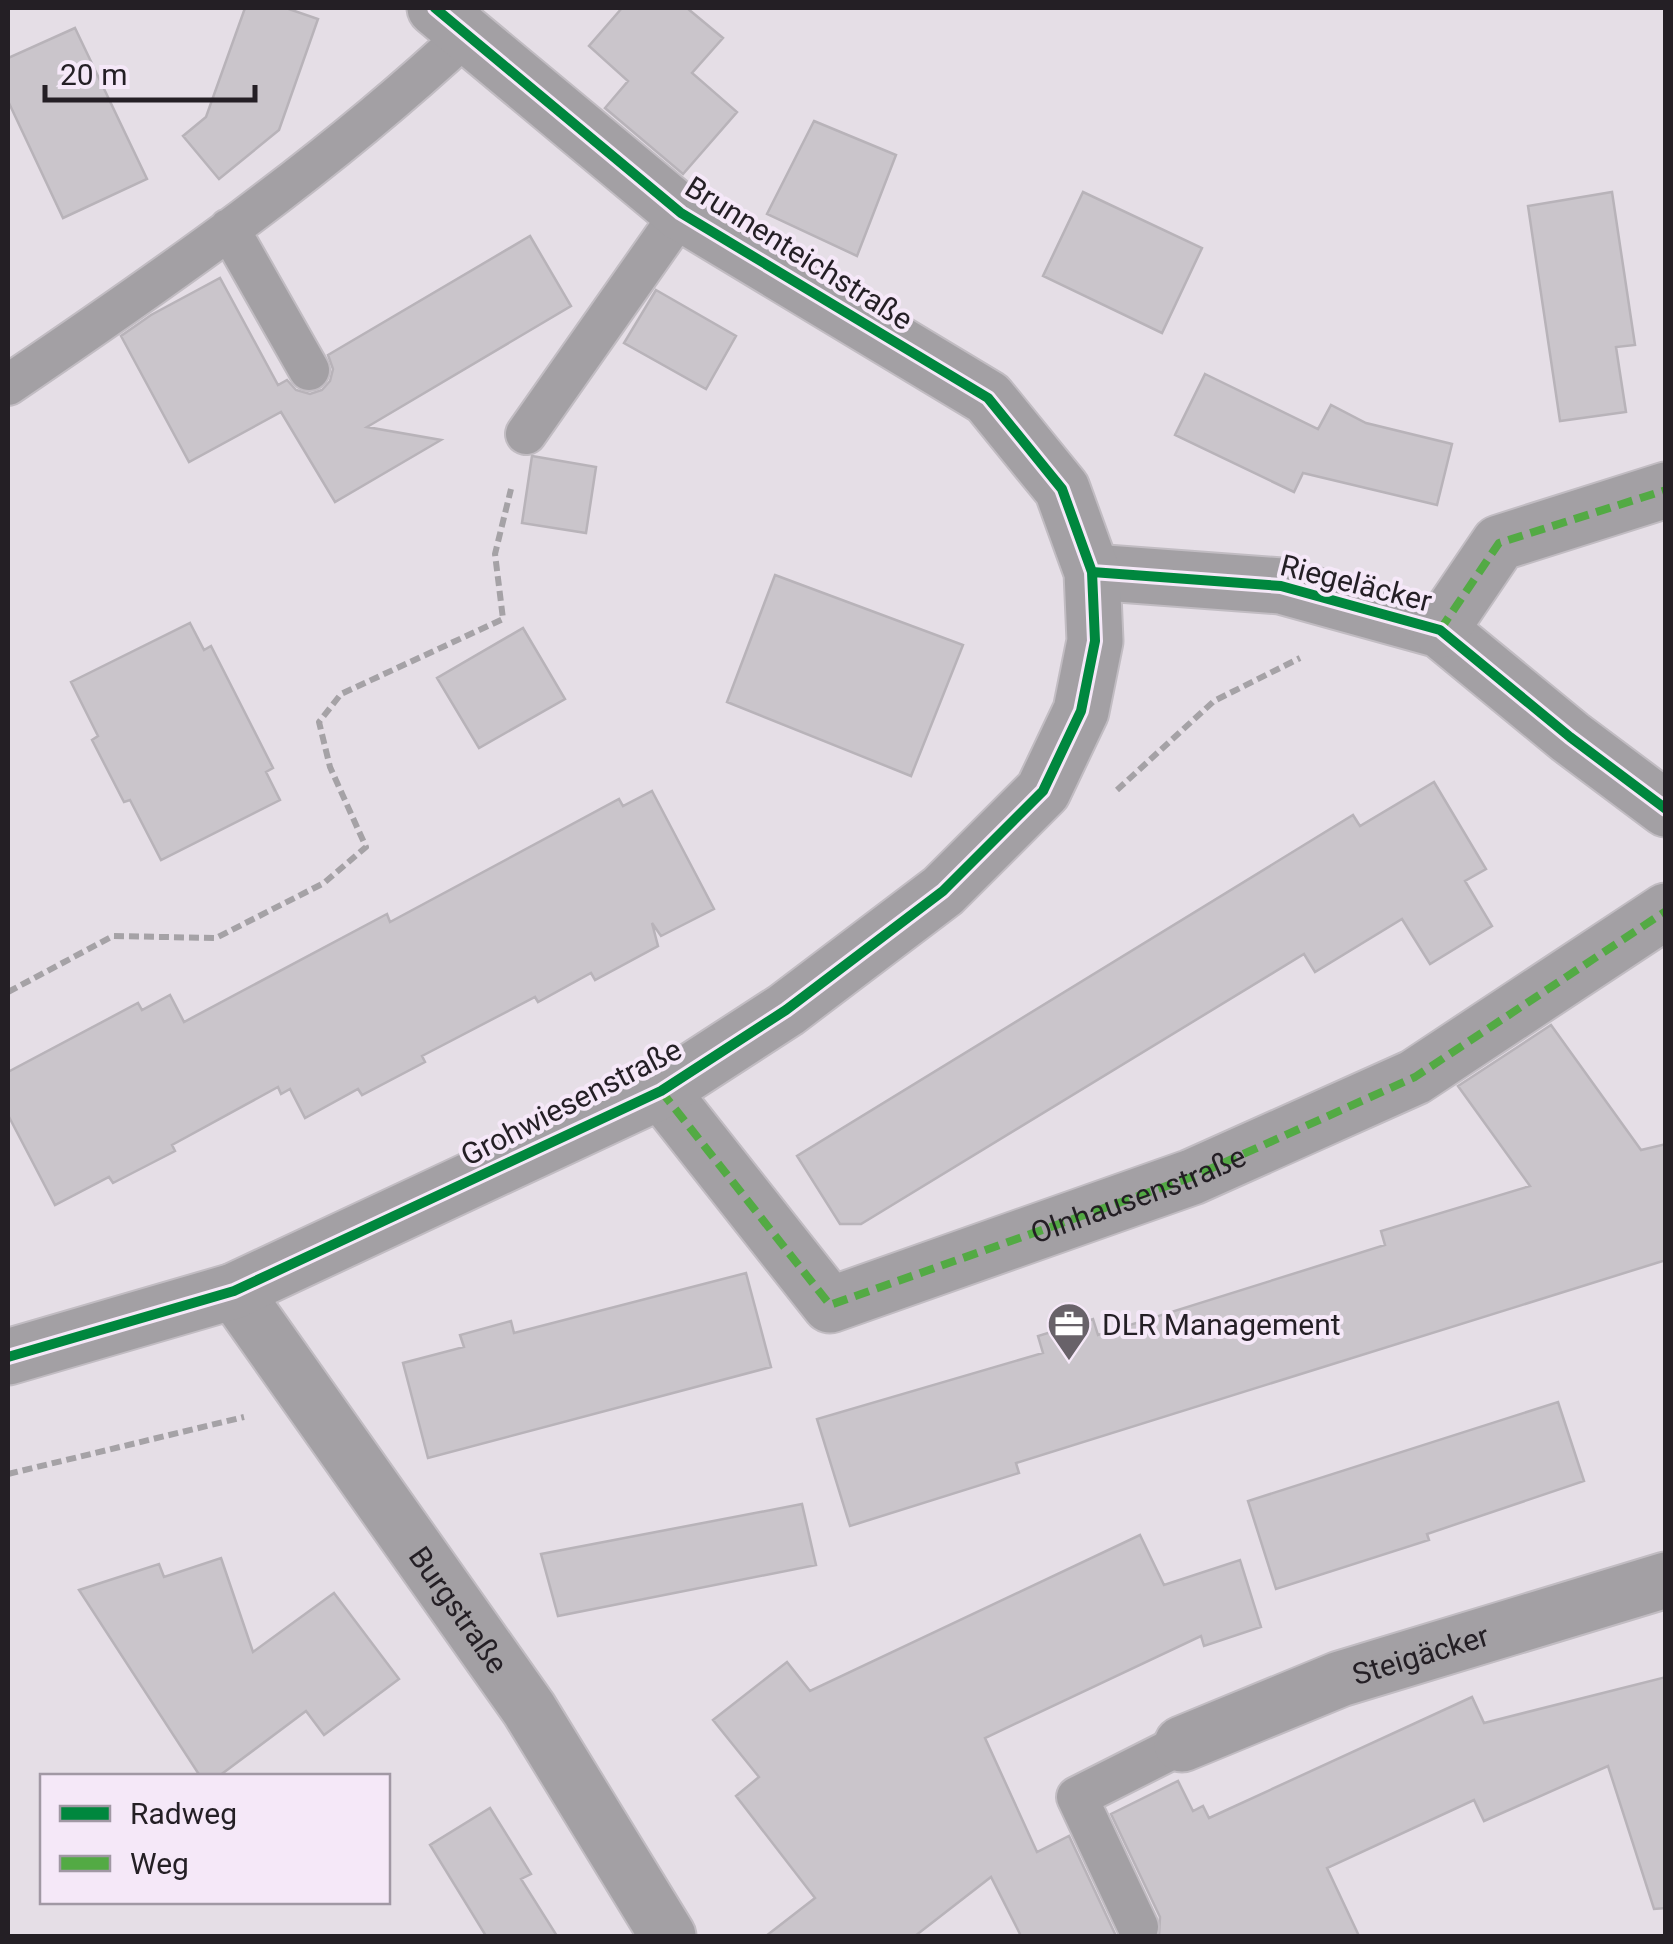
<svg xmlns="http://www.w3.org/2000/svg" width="1673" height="1944" viewBox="0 0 1673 1944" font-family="Roboto,sans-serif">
  <rect width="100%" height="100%" fill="#e5dee6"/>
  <path fill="#cac5cb" stroke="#b8b3b9" stroke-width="2.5" d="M 245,8 L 286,8 L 318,19 L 279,130 L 219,179 L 183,136 L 206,117 Z
    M 622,8 L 687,8 L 723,38 L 692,73 L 737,112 L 683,174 L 605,108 L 628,81 L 589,46 Z
    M 75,28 L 147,179 L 63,218 L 8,101 L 8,58 Z
    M 814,121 L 896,155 L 857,256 L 767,214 Z
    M 1083,192 L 1202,248 L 1162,333 L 1043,276 Z
    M 1612,192 L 1635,345 L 1616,347 L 1626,412 L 1560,421 L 1528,206 Z
    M 530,236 L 571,306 L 367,427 L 441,440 L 335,502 L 281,412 L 189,462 L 121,336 L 151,315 L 220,278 L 278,385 L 287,380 L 296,390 L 310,394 L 322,390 L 330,381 L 333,369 L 328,355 Z
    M 656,290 L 736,336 L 706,389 L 624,343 Z
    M 1205,374 L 1318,429 L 1331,405 L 1366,423 L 1452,444 L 1437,505 L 1303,473 L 1294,492 L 1175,435 Z
    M 532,456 L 596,467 L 586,533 L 522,523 Z
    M 775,575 L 963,645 L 911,776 L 727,702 Z
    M 190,623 L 204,650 L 211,646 L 273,768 L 266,772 L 280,800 L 161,860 L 130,800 L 124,802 L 92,740 L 98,736 L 71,682 Z
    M 523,628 L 565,699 L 479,748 L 437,678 Z
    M 1434,782 L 1486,869 L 1465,881 L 1492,926 L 1430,964 L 1402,919 L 1315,972 L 1304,954 L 861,1224 L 840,1224 L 797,1156 L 1353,815 L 1360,826 Z
    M 652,791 L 714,909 L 661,936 L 652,923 L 658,946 L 595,980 L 591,973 L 538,1002 L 535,997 L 422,1056 L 425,1062 L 362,1095 L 358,1089 L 305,1118 L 290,1089 L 281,1094 L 278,1087 L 172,1145 L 175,1151 L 113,1183 L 109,1177 L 55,1205 L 8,1115 L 8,1072 L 138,1003 L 142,1010 L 170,995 L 184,1022 L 387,914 L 390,922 L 619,799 L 623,806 Z
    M 1551,1025 L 1641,1150 L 1666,1144 L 1666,1260 L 1016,1463 L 1019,1473 L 850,1526 L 817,1419 L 1043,1353 L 1038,1336 L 1093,1319 L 1098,1335 L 1385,1245 L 1381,1231 L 1530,1186 L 1458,1086 Z
    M 746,1273 L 771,1367 L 428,1458 L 403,1363 L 464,1347 L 460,1335 L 511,1321 L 514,1333 Z
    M 1558,1402 L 1584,1481 L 1427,1534 L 1429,1540 L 1276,1589 L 1248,1501 Z
    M 802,1504 L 816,1565 L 558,1616 L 541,1554 Z
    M 1140,1535 L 1164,1585 L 1240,1560 L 1261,1627 L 1204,1646 L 1201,1636 L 985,1738 L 1037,1852 L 1069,1836 L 1116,1936 L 1021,1936 L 991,1877 L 915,1936 L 766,1936 L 815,1898 L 736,1796 L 759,1777 L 713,1720 L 787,1662 L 810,1691 Z
    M 221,1558 L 253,1652 L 334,1593 L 399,1679 L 324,1735 L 306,1711 L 219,1776 L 200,1776 L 79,1590 L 159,1564 L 164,1577 Z
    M 1666,1677 L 1666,1908 L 1654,1909 L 1608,1766 L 1484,1821 L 1474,1800 L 1327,1868 L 1359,1936 L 1159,1936 L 1160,1917 L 1111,1814 L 1178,1781 L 1193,1811 L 1203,1806 L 1209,1818 L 1472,1697 L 1484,1723 Z
    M 490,1808 L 531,1874 L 521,1879 L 557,1936 L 486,1936 L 430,1845 Z"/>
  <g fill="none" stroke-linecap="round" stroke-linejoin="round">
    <g stroke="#c1bcc2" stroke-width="44">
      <path id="lane" d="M 229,229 L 309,370
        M 8,385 C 167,277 326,166 467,34
        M 526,434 L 681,213
        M 1138,1927 L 1077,1797 L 1182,1744"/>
    </g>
    <g stroke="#c1bcc2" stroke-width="59">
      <g id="street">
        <path d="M 1092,572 L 1281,586 L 1440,630 L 1570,737 L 1666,809"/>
        <path d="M 1440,630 L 1499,543 L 1666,490"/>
        <path id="s1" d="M 661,1091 L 830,1305 L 1192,1177 L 1415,1077 L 1666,911"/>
        <path id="s2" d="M 234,1291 L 529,1709 L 668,1936"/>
        <path d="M 8,1357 L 234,1291 L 661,1091 L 786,1010 L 943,891 L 1043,791 L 1081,711 L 1095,641 L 1092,572 L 1062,489 L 988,398 L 681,213 L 435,8"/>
        <path id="s3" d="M 1182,1744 L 1340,1679 L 1666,1580"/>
      </g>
    </g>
    <path stroke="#a5a2a6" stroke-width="6" stroke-dasharray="10 5" stroke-linecap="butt" d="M 1117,790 L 1214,701 L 1300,658
      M 8,992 L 113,936 L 216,938 L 324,883 L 366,847 L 330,767 L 319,722 L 341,694 L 503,619 L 495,554 L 511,489
      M 8,1474 L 244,1417"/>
    <use href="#lane" stroke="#a3a0a4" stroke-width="40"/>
    <use href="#street" stroke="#a3a0a4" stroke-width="55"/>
    <path stroke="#53aa44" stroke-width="8" stroke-dasharray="15 8" stroke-linecap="butt" d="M 1440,630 L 1499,543 L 1666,490
      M 661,1091 L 830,1305 L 1192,1177 L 1415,1077 L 1666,911"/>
    <g stroke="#f5e8f8" stroke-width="16">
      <path id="cycleway" d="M 1092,572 L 1281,586 L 1440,630 L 1570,737 L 1666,809
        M 8,1357 L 234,1291 L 661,1091 L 786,1010 L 943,891 L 1043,791 L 1081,711 L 1095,641 L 1092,572 L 1062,489 L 988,398 L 681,213 L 435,8"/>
    </g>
    <use href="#cycleway" stroke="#00873e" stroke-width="10"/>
  </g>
  <defs>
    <g id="office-pin" transform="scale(2.25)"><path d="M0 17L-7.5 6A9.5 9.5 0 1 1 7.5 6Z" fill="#686269" stroke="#f5e8f8"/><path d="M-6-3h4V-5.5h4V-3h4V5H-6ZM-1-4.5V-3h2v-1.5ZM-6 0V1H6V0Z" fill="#fff"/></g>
  </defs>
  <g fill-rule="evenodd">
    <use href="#office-pin" x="1069" y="1324"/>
  </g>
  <g text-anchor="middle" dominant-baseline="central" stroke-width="8" stroke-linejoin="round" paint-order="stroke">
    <g font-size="30" fill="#241f25" stroke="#f5e8f8">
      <text transform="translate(799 253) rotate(32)">Brunnenteichstraße</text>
      <text transform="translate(1356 583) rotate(14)">Riegeläcker</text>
      <text transform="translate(571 1102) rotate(-27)">Grohwiesenstraße</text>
      <text stroke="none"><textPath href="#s1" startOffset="600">Olnhausenstraße</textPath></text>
      <text stroke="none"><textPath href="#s2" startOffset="390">Burgstraße</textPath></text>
      <text stroke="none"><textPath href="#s3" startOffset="255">Steigäcker</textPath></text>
    </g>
    <g font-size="30" fill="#241f25" stroke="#f5e8f8" text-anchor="start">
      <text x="1102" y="1324">DLR Management</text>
    </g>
  </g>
  <rect width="1673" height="1944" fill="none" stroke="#241f25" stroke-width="20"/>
  <rect x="40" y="1774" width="350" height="130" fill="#f5e8f8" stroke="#a198a4" stroke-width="2.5"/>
  <rect x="60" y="1806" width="50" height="15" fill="#00873e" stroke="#a198a4" stroke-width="2.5"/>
  <text x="130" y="1824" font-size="30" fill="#241f25">Radweg</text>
  <rect x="60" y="1856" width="50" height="15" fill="#53aa44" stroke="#a198a4" stroke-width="2.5"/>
  <text x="130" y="1874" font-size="30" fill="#241f25">Weg</text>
  <path d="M45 85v15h210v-15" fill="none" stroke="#241f25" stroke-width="5"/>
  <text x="60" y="85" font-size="30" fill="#241f25" stroke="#f5e8f8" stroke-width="8" paint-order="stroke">20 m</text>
</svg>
